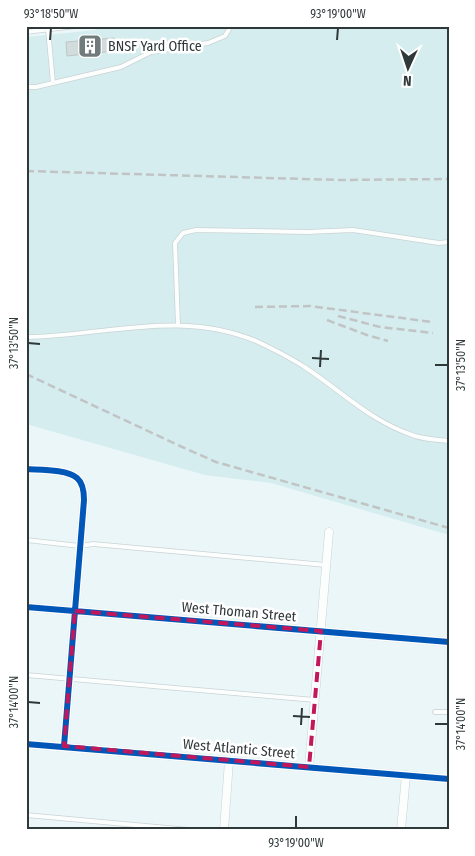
<svg xmlns="http://www.w3.org/2000/svg" width="475" height="856" viewBox="0 0 475 856" font-family="'Fira Sans Condensed',sans-serif">
  <rect width="100%" height="100%" fill="#eaf6f8"/>
  <path fill="#d6edef" d="M 96,26 L 449,26 L 449,535 L 271,483 L 205,475 L 26,424 L 26,37 L 96,30 Z"/>
  <path fill="#d2dcdd" stroke="#bdc7c8" d="M 114,38 L 115,51 L 67,56 L 66,42 Z"/>
  <g fill="none" stroke-linecap="round" stroke-linejoin="round">
    <g stroke="#cad3d5" stroke-width="5.5">
      <path id="lane" d="M 48,29 L 53,83
        M 26,32 L 76,26
        M 26,87 L 36,87 L 121,67 L 151,52 L 208,43 L 225,36 L 231,26
        M 178,325 L 175,243 L 183,233 L 196,230 L 307,232 L 353,230 L 439,243 L 449,242
        M 26,337 C 105,336 179,309 256,341 C 273,349 291,358 306,368 C 344,393 370,421 415,436 C 425,439 438,440 449,441
        M 26,540 L 80,546 L 93,544 L 326,565
        M 26,675 L 315,700
        M 435,712 L 449,712
        M 26,815 L 190,830"/>
    </g>
    <g stroke="#cad3d5" stroke-width="9">
      <path id="street" d="M 26,469 C 40,470 67,469 77,478 C 83,483 84,493 84,500 L 64,746
        M 26,607 L 449,642
        M 26,744 L 449,779
        M 309,767 L 329,532
        M 224,830 L 229,761
        M 401,830 L 406,775"/>
    </g>
    <use href="#lane" stroke="#fcfefe" stroke-width="4"/>
    <use href="#street" stroke="#fcfefe" stroke-width="8"/>
    <path stroke="#c1c4c4" stroke-width="2.5" stroke-dasharray="8 4" stroke-linecap="butt" d="M 26,171 L 339,180 L 449,179
      M 255,307 L 310,306 L 432,322
      M 338,316 L 380,327 L 433,333
      M 327,320 L 367,335 L 388,341
      M 26,374 L 180,446 L 216,462 L 449,528"/>
    <g stroke="#fff" stroke-width="9">
      <path id="cycleway" d="M 26,469 C 40,470 67,469 77,478 C 83,483 84,493 84,500 L 64,746
        M 26,607 L 449,642
        M 26,744 L 449,779"/>
    </g>
    <use href="#cycleway" stroke="#0057b8" stroke-width="6"/>
  </g>
  <path fill="none" stroke="#c2185b" stroke-width="4" stroke-dasharray="10 6" stroke-linejoin="round" d="M 75,611 L 321,631 L 309,767 L 64,746 Z"/>
  <path fill="none" stroke="#30393a" stroke-width="2" d="M 50,40 L 51,28M 337,40 L 338,28M 28,343 L 40,344M 312,358 L 329,359M 435,365 L 448,365M 320,367 L 321,350M 28,702 L 40,703M 293,716 L 310,717M 435,724 L 448,724M 301,725 L 302,708M 296,828 L 296,816"/>
  <defs>
    <g id="building-square" transform="scale(1.25)"><rect x="-9" y="-9" width="18" height="18" rx="4" fill="#717b7c" stroke="#fff"/><path d="M-4-6H4V6H1V3H-1V6H-4ZM-2.5-4.3h1.7v1.8h-1.7ZM.8-4.3h1.7v1.8H.8ZM-2.5-1h1.7V.8h-1.7ZM.8-1h1.7V.8H.8Z" fill="#fff"/></g>
  </defs>
  <g fill-rule="evenodd">
    <use href="#building-square" x="90" y="46"/>
  </g>
  <g text-anchor="middle" dominant-baseline="central" stroke-width="5" stroke-linejoin="round" paint-order="stroke">
    <g font-size="14" fill="#30393a" stroke="#fff" text-anchor="start">
      <text x="108" y="46">BNSF Yard Office</text>
    </g>
    <g font-size="14" fill="#30393a" stroke="#fff">
      <text transform="translate(239 612) rotate(5)">West Thoman Street</text>
      <text transform="translate(239 749) rotate(5)">West Atlantic Street</text>
    </g>
  </g>
  <rect width="475" height="856" fill="none" stroke="#ffffff" stroke-width="55"/>
  <g transform="translate(408 68) rotate(183)" stroke="#ffffff" stroke-width="4" paint-order="stroke">
  <path d="M0-4L9 19L0 12L-9 19Z" fill="#30393a"/>
  <text y="-8" font-size="14" font-weight="bold" text-anchor="middle" fill="#30393a">N</text>
  </g>
  <rect x="28" y="28" width="420" height="800" fill="none" stroke="#30393a" stroke-width="2"/>
  <g font-size="12" text-anchor="middle" fill="#30393a">
    <text x="51" y="18">93°18'50"W</text>
    <text x="338" y="18">93°19'00"W</text>
    <text transform="translate(14 343) rotate(-90)" y="4">37°13'50"N</text>
    <text transform="translate(461 365) rotate(-90)" y="4">37°13'50"N</text>
    <text transform="translate(14 702) rotate(-90)" y="4">37°14'00"N</text>
    <text transform="translate(461 724) rotate(-90)" y="4">37°14'00"N</text>
    <text x="296" y="847">93°19'00"W</text>
  </g>
</svg>
